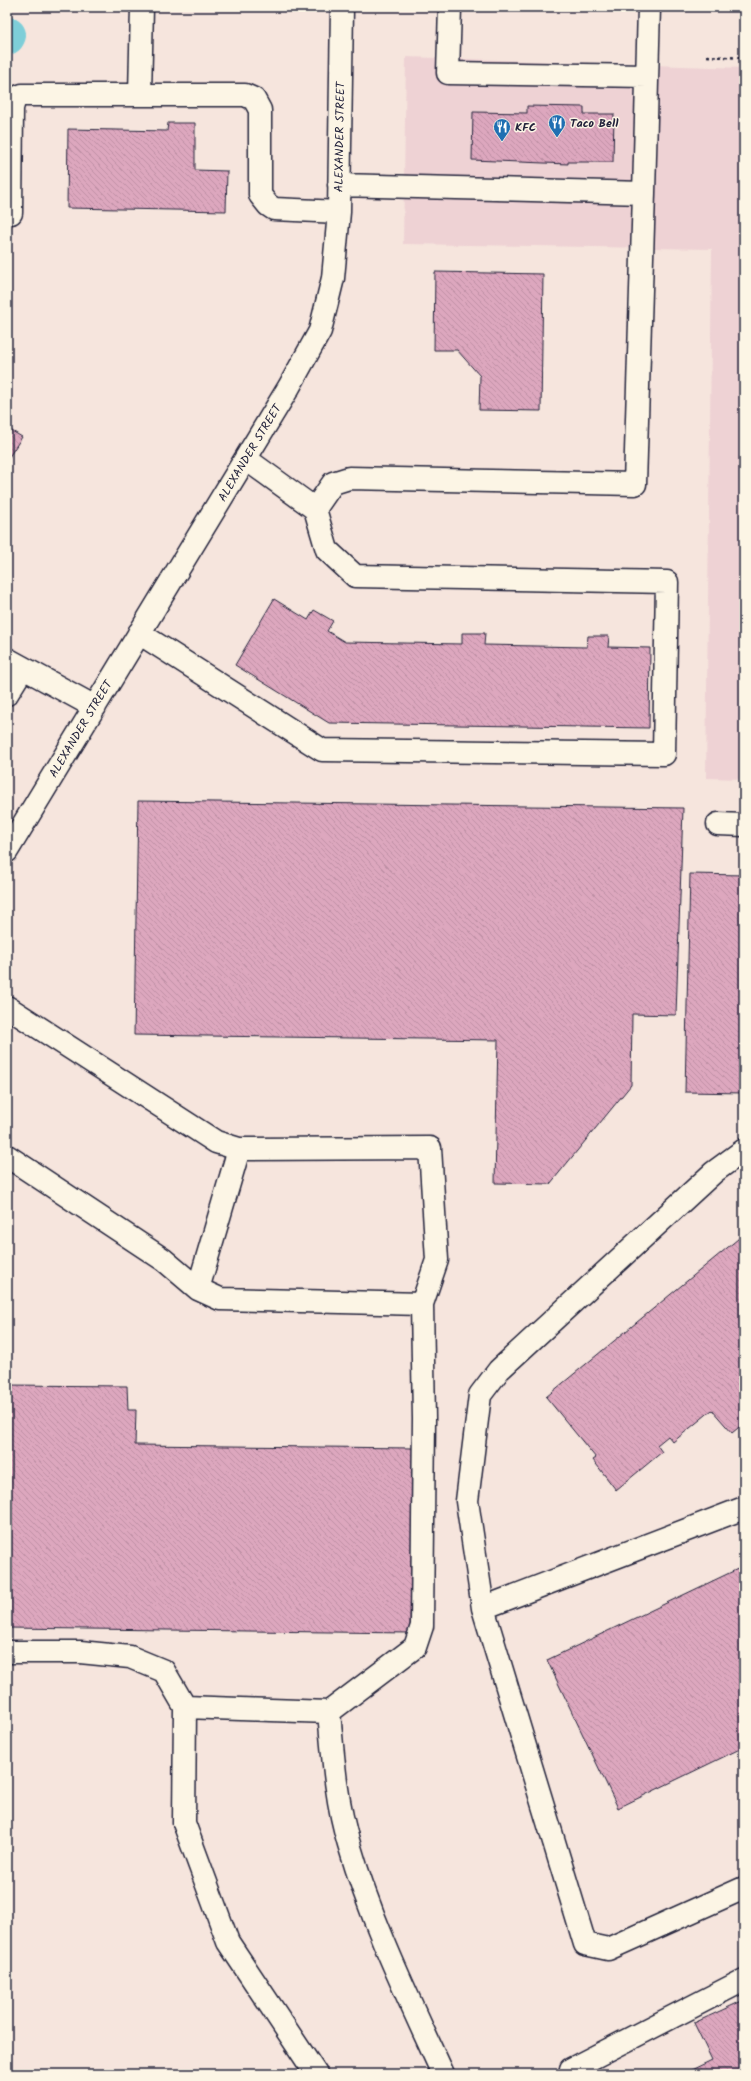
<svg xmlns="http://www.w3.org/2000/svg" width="751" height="2081" viewBox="0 0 751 2081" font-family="Kalam,sans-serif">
  <defs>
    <pattern id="building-back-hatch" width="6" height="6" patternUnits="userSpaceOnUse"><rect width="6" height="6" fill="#dda7be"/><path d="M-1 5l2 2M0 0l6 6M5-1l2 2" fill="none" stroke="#bd8fa4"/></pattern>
  </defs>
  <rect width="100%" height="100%" fill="#f6e5dd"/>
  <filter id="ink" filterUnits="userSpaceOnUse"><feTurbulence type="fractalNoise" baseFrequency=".025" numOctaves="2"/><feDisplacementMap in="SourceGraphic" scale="8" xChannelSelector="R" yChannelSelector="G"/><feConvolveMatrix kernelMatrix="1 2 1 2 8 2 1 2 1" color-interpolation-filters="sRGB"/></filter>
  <g filter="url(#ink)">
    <path fill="#eed2d4" d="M 406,57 L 744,68 L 744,779 L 706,778 L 712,249 L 403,244 Z"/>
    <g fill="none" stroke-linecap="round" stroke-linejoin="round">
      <path stroke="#7eced8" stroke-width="36" d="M 7,37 L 8,35"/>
    </g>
    <path fill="url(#building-back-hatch)" stroke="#22223b" d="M 527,106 L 584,107 L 584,114 L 614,114 L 613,162 L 568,162 L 568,164 L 472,160 L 473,112 L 527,113 Z
      M 168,123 L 195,123 L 195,170 L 227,171 L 226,211 L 67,208 L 68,129 L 167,131 Z
      M 435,272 L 543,274 L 541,411 L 479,410 L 480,376 L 457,350 L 434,350 Z
      M 7,428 L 22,437 L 7,460 Z
      M 274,599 L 308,620 L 314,610 L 333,621 L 327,631 L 345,642 L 462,644 L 462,633 L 485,633 L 484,645 L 587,647 L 588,636 L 609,636 L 608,647 L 650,648 L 649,728 L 329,723 L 235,665 Z
      M 138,801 L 683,808 L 676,1015 L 632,1014 L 631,1085 L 550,1184 L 495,1183 L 498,1040 L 134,1035 Z
      M 690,874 L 744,875 L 744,1093 L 685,1092 Z
      M 744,1234 L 744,1423 L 732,1433 L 712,1410 L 673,1442 L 668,1436 L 657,1445 L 662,1452 L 616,1490 L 593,1460 L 596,1458 L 546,1397 Z
      M 7,1385 L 127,1386 L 128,1410 L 136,1410 L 135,1445 L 413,1448 L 410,1633 L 7,1628 Z
      M 744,1566 L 744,1747 L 618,1808 L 547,1660 Z
      M 744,2000 L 744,2074 L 683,2074 L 712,2060 L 694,2023 Z"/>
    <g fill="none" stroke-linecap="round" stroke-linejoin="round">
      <g stroke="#22223b" stroke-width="25">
        <path id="minor" d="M 450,7 L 448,73 L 647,76
          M 140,95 L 142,7
          M 339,185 L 644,193 L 649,7
          M 11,213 L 12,108 L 15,98 L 22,95 L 245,95 L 254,99 L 260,110 L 260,195 L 268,205 L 274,209 L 339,212
          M 315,509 L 333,483 L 349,478 L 635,484 L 644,193
          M 139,633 L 322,750 L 664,754 L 667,582 L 355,576 L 327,550 L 315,509 L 246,459
          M 7,659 L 95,707
          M 7,694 L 23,668
          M 718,824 L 744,825
          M 7,851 L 289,387 L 320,331 L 333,278 L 339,212 L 342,7
          M 7,1007 L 216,1142 L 239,1149 L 430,1148 L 437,1260 L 422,1304
          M 744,1150 L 714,1172 L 499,1370 L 480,1395 L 467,1501 L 483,1608 L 585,1944 L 608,1949 L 744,1888
          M 7,1156 L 164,1260 L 198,1289 L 220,1299 L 422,1304 L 424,1419 L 422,1626 L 415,1647 L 329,1712 C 333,1756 336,1802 349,1844 C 372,1924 409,1999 443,2074
          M 198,1289 L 239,1149
          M 483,1608 L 744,1508
          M 7,1652 L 80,1652 L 130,1657 L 164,1671 L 185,1707
          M 316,2074 L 228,1942 L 184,1823 L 185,1707 L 329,1712
          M 570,2074 L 571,2069 L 744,1980"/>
      </g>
      <path stroke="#22223b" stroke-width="2.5" stroke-dasharray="3 3" stroke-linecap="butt" d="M 707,56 L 744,58"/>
      <use href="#minor" stroke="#fcf5e5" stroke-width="22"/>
    </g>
  </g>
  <defs>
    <g id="restaurant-pin" transform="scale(0.9)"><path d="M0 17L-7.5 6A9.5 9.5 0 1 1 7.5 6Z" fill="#1f6fb2" stroke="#fcf5e5"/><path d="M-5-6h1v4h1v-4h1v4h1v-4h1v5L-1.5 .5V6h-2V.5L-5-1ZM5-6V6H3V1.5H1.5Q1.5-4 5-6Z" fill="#fff"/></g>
  </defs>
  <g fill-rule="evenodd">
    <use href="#restaurant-pin" x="557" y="123"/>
    <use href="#restaurant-pin" x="502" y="127"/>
  </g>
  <g text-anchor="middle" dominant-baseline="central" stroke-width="3" stroke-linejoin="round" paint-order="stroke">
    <g font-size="12" font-weight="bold" fill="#22223b" stroke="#fcf5e5" text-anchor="start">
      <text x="570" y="123">Taco Bell</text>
      <text x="515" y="127">KFC</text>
    </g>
    <g font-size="12" fill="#22223b" stroke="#fcf5e5">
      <text transform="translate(340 137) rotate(-89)">ALEXANDER STREET</text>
      <text transform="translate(250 453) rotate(-59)">ALEXANDER STREET</text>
      <text transform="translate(81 729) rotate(-59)">ALEXANDER STREET</text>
    </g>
  </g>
  <rect width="751" height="2081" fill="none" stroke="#fcf5e5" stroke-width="24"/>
  <rect x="12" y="12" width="727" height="2057" fill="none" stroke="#22223b" stroke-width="1.5" filter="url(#ink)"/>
</svg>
